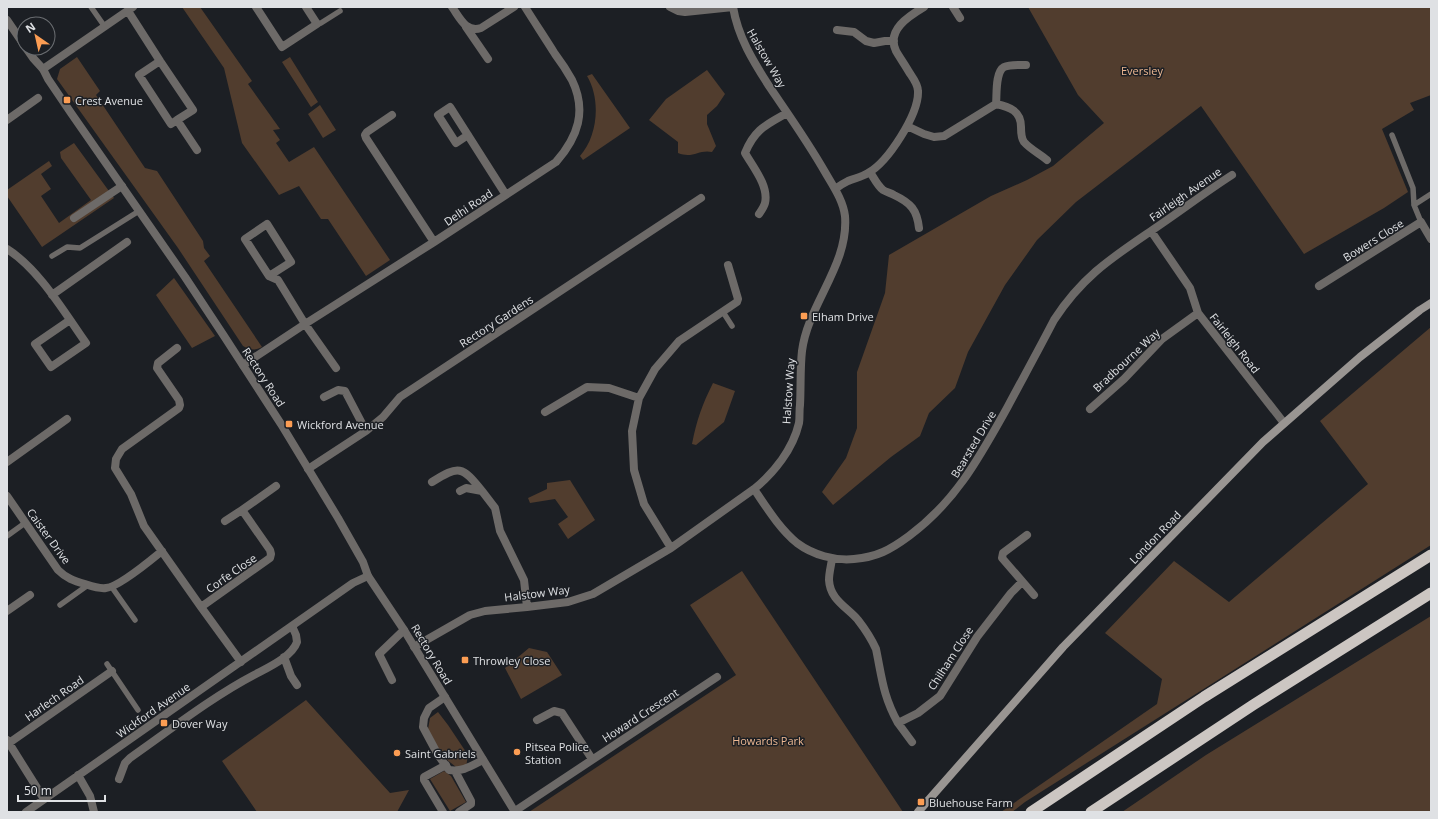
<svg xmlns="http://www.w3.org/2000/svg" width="1438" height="819" viewBox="0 0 1438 819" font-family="'Open Sans',sans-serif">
  <rect width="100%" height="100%" fill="#1c1f24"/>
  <path fill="#513d2e" d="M 182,7 L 200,7 L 252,81 L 248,84 L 280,129 L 273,130 L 280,140 L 276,143 L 289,162 L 314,147 L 390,260 L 366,276 L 328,219 L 321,219 L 299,186 L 279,195 L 242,143 L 224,68 Z
    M 1028,7 L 1431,7 L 1431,95 L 1410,103 L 1414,110 L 1382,129 L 1408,192 L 1384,208 L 1304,254 L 1201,106 L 1076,202 L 1037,240 L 1005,285 L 968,352 L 955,388 L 929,413 L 920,436 L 891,457 L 833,505 L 822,492 L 846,458 L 857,428 L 857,372 L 885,293 L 889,255 L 991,196 L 1027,180 L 1053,166 L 1104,123 L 1078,95 Z
    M 77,57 L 100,91 L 96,95 L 145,168 L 157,171 L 203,241 L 204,248 L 210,256 L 204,261 L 262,347 C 255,351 250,350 243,346 L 178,248 L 57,79 L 60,69 Z
    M 290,57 L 318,102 L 311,107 L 282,62 Z
    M 707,70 L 725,94 L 717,106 L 707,115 L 707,124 L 716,146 L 712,152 C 699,149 693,159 678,153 L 678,142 L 649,120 L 666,99 Z
    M 592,74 L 630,128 L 583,160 L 580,156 C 598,136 601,99 587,76 Z
    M 320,105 L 336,130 L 323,138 L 308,114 Z
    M 74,143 L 114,198 L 42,247 L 7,196 L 7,190 L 49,161 L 52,166 L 41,174 L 51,189 L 41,196 L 59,223 L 91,200 L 61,158 L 60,152 Z
    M 174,278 L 215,336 L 192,348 L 156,295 Z
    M 1431,327 L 1431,545 L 1025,802 L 1012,812 L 1001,812 L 1157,704 L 1162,679 L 1105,633 L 1174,561 L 1229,602 L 1368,484 L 1320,421 Z
    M 713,383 L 735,391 L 724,422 L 696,445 L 692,444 C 697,419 702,405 713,383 Z
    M 570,480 L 595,520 L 568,539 L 558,524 L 568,517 L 555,499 L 530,503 L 528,498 L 547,489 L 547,483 Z
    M 742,571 L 903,812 L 529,812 L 736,675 L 690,605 Z
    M 1431,616 L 1431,812 L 1122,812 L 1206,755 Z
    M 529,648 L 547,652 L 562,675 L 521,699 L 505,668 Z
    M 306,700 L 390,793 L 409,790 L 397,812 L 257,812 L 222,761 Z
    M 438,712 L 448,725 L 468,755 L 466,767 L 456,767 L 446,759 L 437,746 L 428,729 L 430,718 Z
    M 444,771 L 451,776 L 466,802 L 450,811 L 430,779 Z"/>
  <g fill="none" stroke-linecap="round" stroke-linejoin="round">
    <path stroke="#6d6a68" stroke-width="5.5" d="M 91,7 L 105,27
      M 317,24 L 321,23 L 340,11
      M 1392,135 L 1413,188 L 1414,205 L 1421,222
      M 1414,205 L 1431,194
      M 52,256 L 67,247 L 80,248 L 139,211
      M 723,312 L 732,326
      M 7,536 L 25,523
      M 111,586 L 135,620
      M 60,605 L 88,585
      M 107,664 L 138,710"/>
    <path stroke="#6d6a68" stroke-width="8" d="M 256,7 L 282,47 L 317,24 L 306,7
      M 452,7 C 460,18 466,33 481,28 L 514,7
      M 670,7 L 678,11 L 685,12 L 733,7
      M 953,7 L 960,18
      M 128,11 L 160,61
      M 466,27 L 488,59
      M 837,30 L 854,32 L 866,41 L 874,43 L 885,41 L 894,41
      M 43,69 L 133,7
      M 996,104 C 1010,107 1021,111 1021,127 C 1021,132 1021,138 1024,142 C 1030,149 1040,154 1047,160
      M 392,115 L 367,132 L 365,135 L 366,138 L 434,242
      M 7,120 L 38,98
      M 177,120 L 193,110 L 160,61 L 139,75 L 171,124 L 177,120 L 197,150
      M 907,126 L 924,134 L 934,137 L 944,136 L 996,104 C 997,95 995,72 1004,67 C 1010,64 1019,65 1026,65
      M 468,135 L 456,143 L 438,115 L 450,107 L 506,195
      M 870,172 C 874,178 877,185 883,190 C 886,192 891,193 894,195 C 911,203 917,210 919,228
      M 835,189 C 839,186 844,183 848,181 C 855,178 862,177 868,173 C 888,162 919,114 918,91 C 918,84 913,78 909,72 C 905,65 900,58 896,51 C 886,30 909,16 924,7
      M 759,214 C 761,211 764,207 765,203 C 769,186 753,167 745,153 C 755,129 766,125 787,113
      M 74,218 L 122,186
      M 1151,231 L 1190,288 L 1198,313 L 1284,423
      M 7,249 C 39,269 64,312 86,343 L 51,367 L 35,344 L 70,320
      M 269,276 L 291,262 L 267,224 L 245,239 L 269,276 L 278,280 L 305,324 L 336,368
      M 1319,286 L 1421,222 L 1431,239
      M 52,295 L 127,242
      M 177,348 L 158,363 L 157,368 L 179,400 L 180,405 L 179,408 L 122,449 L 116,459 L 115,468 L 131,494 L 144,526 L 201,607 L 241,662
      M 243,365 L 305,324 L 434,242 L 556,162 C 578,137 587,111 572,80 C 567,71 561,62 555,54 C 545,38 535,23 525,7
      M 324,397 L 338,390 L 345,391 L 366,431
      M 1090,409 L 1124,379 L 1162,339 L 1198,313
      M 545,412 L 587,387 L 609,388 L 639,398
      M 7,462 L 67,419
      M 308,469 L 366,431 L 383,417 L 400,397 L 701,198
      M 432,482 C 459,465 462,466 482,491
      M 754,489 C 767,508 779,528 797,543 C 813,555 835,561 854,559 C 877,557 890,550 909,536 C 956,501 979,458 1007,408 C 1023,378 1039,349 1054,320 C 1082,277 1110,259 1151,231 C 1178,213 1204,193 1232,175
      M 460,491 L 466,488 L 482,491 L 495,508 L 500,531 L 524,580 L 527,607
      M 7,496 L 58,570 C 66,578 74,581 85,584 C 91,586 99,589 106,588 C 119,587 151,560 162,551
      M 225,521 L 242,510
      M 1027,535 L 1003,553 L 1002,558 L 1034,595
      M 671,548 L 644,504 L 634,470 L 632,431 L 639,398 L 655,369 L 679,341 L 737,302 L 738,299 L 728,265
      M 832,559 C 831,566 829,573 829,580 C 830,600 847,607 858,620 C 865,629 871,638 876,649 C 882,678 883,696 898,723 L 918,713 L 940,696 L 977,637 L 1011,593 L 1022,582
      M 201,607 L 270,558 L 271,554 L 270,550 L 242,510 L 276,486
      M 7,611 L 30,595
      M 414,647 L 470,615 L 485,611 L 527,607 L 568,602 L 593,594 L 671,548 L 754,489 C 774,473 793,449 799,423 C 800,417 799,411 800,405 C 801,387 800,368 802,351 C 808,304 849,265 845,216 C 843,200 833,186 825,172 C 808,142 788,114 769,86 C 753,61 738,37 733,7
      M 284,657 L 291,676 L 297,685
      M 392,680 L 379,654 L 404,630
      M 445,697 L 429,708 L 424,718 L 423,727 L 438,755 L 449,770 C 463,772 471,766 483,760
      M 537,720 L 554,711 L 562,713 L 592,759
      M 898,723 L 912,742
      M 7,740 L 44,799
      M 9,743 L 112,671
      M 455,771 L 471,801 L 471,804 L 459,812
      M 78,775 L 90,796 L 94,812
      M 119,779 L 125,763 L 130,758 C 170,730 212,697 254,675 C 267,668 292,657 297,642 L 296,635 L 292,626
      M 515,811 L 717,677
      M 26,812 L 353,583 L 368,576
      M 443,812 L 424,780 L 424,777 L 446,765"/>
    <path stroke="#6d6a68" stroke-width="8" d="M 7,20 L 24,45
      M 26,48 L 33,58 L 43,69 L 48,79 L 71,113 L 185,277 L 224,336 L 281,424 L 338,518 L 363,562 L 368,576 L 404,630 L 515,812"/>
    <path stroke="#999592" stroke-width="8" d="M 918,812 L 1063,647 L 1263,442 L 1360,357 L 1420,310 L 1431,303"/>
    <path stroke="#ccc6c2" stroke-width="11" d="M 1031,812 L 1204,697 L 1431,555
      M 1091,812 L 1253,705 L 1431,593"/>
  </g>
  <g fill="#fc9d53" stroke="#1c1f24" stroke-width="1.5">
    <rect x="63" y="96" width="8" height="8" rx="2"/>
    <rect x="800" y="312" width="8" height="8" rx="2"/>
    <rect x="285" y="420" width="8" height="8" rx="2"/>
    <rect x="461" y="656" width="8" height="8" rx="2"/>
    <rect x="160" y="719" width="8" height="8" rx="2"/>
    <circle cx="517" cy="752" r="4"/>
    <circle cx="397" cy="753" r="4"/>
    <rect x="917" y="798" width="8" height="8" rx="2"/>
  </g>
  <g text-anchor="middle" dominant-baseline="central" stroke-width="3" stroke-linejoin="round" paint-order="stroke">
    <g font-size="11" fill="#dfe1e4" stroke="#1c1f24">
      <text transform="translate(767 58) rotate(60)">Halstow Way</text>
      <text transform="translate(1185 194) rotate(-35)">Fairleigh Avenue</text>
      <text transform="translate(468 207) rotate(-34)">Delhi Road</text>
      <text transform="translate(1373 240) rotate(-32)">Bowers Close</text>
      <text transform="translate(496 321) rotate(-33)">Rectory Gardens</text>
      <text transform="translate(1235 343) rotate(52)">Fairleigh Road</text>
      <text transform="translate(1126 360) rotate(-43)">Bradbourne Way</text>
      <text transform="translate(264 377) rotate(57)">Rectory Road</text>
      <text transform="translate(788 391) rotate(-86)">Halstow Way</text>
      <text transform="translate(973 444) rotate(-59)">Bearsted Drive</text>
      <text transform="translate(49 536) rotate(54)">Caister Drive</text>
      <text transform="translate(1155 537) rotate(-46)">London Road</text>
      <text transform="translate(231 573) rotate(-35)">Corfe Close</text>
      <text transform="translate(537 593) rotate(-7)">Halstow Way</text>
      <text transform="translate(432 654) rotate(59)">Rectory Road</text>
      <text transform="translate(950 658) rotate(-57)">Chilham Close</text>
      <text transform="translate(54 698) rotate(-35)">Harlech Road</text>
      <text transform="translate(153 710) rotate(-35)">Wickford Avenue</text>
      <text transform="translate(640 715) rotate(-33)">Howard Crescent</text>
    </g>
    <g font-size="11" fill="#edb892" stroke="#1c1f24">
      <text x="1142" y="70">Eversley</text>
      <text x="768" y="740">Howards Park</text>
    </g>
    <g font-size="11" fill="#dfe1e4" stroke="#1c1f24" text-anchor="start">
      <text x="75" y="100">Crest Avenue</text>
      <text x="812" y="316">Elham Drive</text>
      <text x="297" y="424">Wickford Avenue</text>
      <text x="473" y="660">Throwley Close</text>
      <text x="172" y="723">Dover Way</text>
      <text x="525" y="746">Pitsea Police<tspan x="525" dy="13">Station</tspan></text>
      <text x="405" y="753">Saint Gabriels</text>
      <text x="929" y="802">Bluehouse Farm</text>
    </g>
  </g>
  <rect width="1438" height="819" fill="none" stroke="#dfe1e4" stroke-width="16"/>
  <g transform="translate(36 36) rotate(326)"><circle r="19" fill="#1c1f24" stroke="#6a6d71"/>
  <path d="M0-3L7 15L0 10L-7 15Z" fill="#fc9d53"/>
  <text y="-6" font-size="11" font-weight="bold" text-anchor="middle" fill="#dfe1e4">N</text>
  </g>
  <path d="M18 795v6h87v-6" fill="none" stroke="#dfe1e4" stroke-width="2"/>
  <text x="24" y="795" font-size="12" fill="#dfe1e4" stroke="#1c1f24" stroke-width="3" paint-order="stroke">50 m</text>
</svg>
